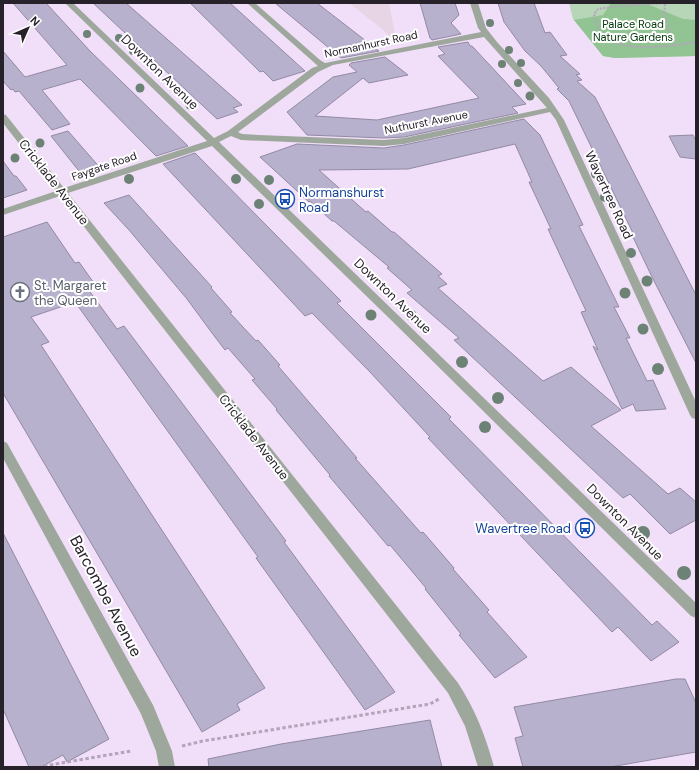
<svg xmlns="http://www.w3.org/2000/svg" width="699" height="770" viewBox="0 0 699 770" font-family="'DM Sans',sans-serif">
  <rect width="100%" height="100%" fill="#f1def8"/>
  <path fill="#e7d5e6" d="M 349,3 L 389,3 L 395,34 L 403,42 L 396,43 L 381,28 Z"/>
  <path fill="#b7d6b7" d="M 569,3 L 696,3 L 696,56 L 615,58 L 603,56 L 573,19 Z"/>
  <path fill="#91c393" d="M 611,3 L 645,3 L 683,19 L 696,20 L 696,56 L 615,58 L 603,56 L 574,20 L 603,15 Z"/>
  <path fill="#b8b1cd" stroke="#928aa5" d="M 13,3 L 46,3 L 90,51 L 188,146 L 156,156 L 80,79 L 42,90 L 70,124 L 52,130 L 19,91 L 15,92 L 13,89 L 11,90 L 3,81 L 3,51 L 25,77 L 67,65 Z
    M 93,3 L 126,3 L 242,105 L 233,108 L 238,112 L 217,119 Z
    M 190,3 L 230,3 L 305,71 L 273,81 L 263,71 L 260,72 Z
    M 275,3 L 317,3 L 379,51 L 341,58 Z
    M 420,3 L 455,3 L 459,15 L 451,23 L 461,34 L 432,40 L 430,38 Z
    M 498,3 L 534,3 L 545,33 L 550,32 L 567,55 L 560,56 L 580,74 L 576,75 L 582,80 L 577,81 L 595,97 L 696,295 L 696,363 L 652,277 L 632,235 L 633,233 L 569,101 L 557,89 L 559,88 L 541,66 L 525,51 L 504,22 Z
    M 468,42 L 470,46 L 472,46 L 526,104 L 512,107 L 518,113 L 404,137 L 384,138 L 307,135 L 287,112 L 333,77 L 357,72 L 349,65 L 351,63 L 385,57 L 408,75 L 369,83 L 363,78 L 315,116 L 377,120 L 479,98 L 438,56 L 445,54 L 438,47 Z
    M 524,119 L 540,135 L 583,225 L 579,226 L 619,307 L 614,307 L 630,338 L 626,338 L 647,381 L 653,380 L 666,409 L 636,411 L 633,404 L 622,409 L 593,346 L 598,350 L 581,312 L 586,311 L 548,229 L 551,229 L 529,182 L 532,182 L 515,144 L 408,169 L 319,170 L 358,205 L 366,212 L 368,211 L 392,232 L 394,232 L 442,274 L 438,276 L 447,284 L 438,288 L 543,381 L 571,367 L 621,410 L 591,426 L 668,494 L 680,488 L 696,502 L 696,520 L 670,534 L 630,494 L 623,498 L 454,340 L 459,338 L 407,293 L 412,290 L 387,268 L 389,267 L 334,221 L 332,221 L 310,201 L 309,202 L 260,157 L 297,144 L 384,148 L 404,145 Z
    M 68,131 L 102,170 L 83,176 L 51,136 Z
    M 693,135 L 696,141 L 696,159 L 680,157 L 669,136 Z
    M 195,153 L 341,301 L 337,303 L 451,417 L 449,419 L 652,625 L 657,621 L 679,642 L 651,661 L 618,627 L 612,632 L 428,438 L 430,437 L 370,372 L 312,313 L 305,316 L 163,164 Z
    M 3,161 L 14,176 L 16,176 L 27,190 L 3,198 Z
    M 129,195 L 212,287 L 211,288 L 232,312 L 230,313 L 256,341 L 258,340 L 280,365 L 278,366 L 357,458 L 355,458 L 421,533 L 423,532 L 454,568 L 453,569 L 489,610 L 487,612 L 527,657 L 495,678 L 459,635 L 461,634 L 425,589 L 426,588 L 390,545 L 388,546 L 329,476 L 330,475 L 276,410 L 277,409 L 252,380 L 255,379 L 228,348 L 225,350 L 215,337 L 187,299 L 129,230 L 104,203 Z
    M 47,222 L 75,263 L 79,262 L 96,286 L 88,289 L 117,329 L 124,326 L 286,541 L 284,542 L 395,692 L 365,710 L 256,558 L 258,557 L 75,302 L 31,317 L 49,342 L 41,345 L 265,688 L 237,704 L 240,710 L 202,732 L 3,393 L 3,237 Z
    M 3,533 L 109,739 L 67,762 L 63,755 L 41,767 L 29,767 L 3,709 Z
    M 676,679 L 685,679 L 696,703 L 696,752 L 610,767 L 523,767 L 515,738 L 523,736 L 514,707 Z
    M 430,720 L 442,767 L 209,767 L 208,759 L 281,744 Z"/>
  <g fill="none" stroke-linecap="round" stroke-linejoin="round">
    <path stroke="#b4a5ba" stroke-width="2" stroke-dasharray="2 1.5" stroke-linecap="butt" d="M 668,3 L 618,6 L 598,9 L 594,14 C 596,20 597,27 600,32 C 617,55 672,46 696,42
      M 665,4 L 664,15 L 674,45"/>
    <path stroke="#b4a5ba" stroke-width="3" stroke-dasharray="3.5 2.5" stroke-linecap="butt" d="M 182,746 L 203,741 L 430,704 L 439,699
      M 38,767 L 131,751"/>
    <path fill="#9ea79c" fill-rule="evenodd" d="M 65,3 L 73,3 L 214,138 L 228,131 L 312,68 L 318,66 L 247,3 L 255,3 L 320,60 L 325,63 L 481,32 L 478,28 L 470,3 L 478,3 L 486,28 L 497,42 L 549,98 L 564,120 L 696,402 L 696,419 L 692,418 L 690,415 L 556,120 L 550,112 L 404,144 L 384,146 L 241,140 L 231,136 L 219,142 L 696,603 L 696,618 L 691,616 L 389,318 L 212,146 L 68,193 L 458,683 C 475,709 486,737 494,767 L 478,767 L 465,726 L 448,693 L 60,196 L 3,215 L 3,209 L 56,191 L 3,123 L 3,114 L 6,115 L 64,188 L 207,141 ZM 484,37 L 547,108 L 404,138 L 384,140 L 259,135 L 242,134 L 238,132 L 318,72 L 333,65 Z
      M 3,441 L 7,443 L 153,705 L 172,751 L 175,767 L 159,767 L 156,751 L 141,714 L 3,458 Z"/>
  </g>
  <g fill="#6c8275">
    <circle cx="490" cy="23" r="4"/>
    <circle cx="87" cy="34" r="4"/>
    <circle cx="119" cy="38" r="4"/>
    <circle cx="509" cy="50" r="4"/>
    <circle cx="133" cy="51" r="4"/>
    <circle cx="521" cy="63" r="4"/>
    <circle cx="502" cy="64" r="4"/>
    <circle cx="518" cy="83" r="4"/>
    <circle cx="140" cy="88" r="4.5"/>
    <circle cx="530" cy="96" r="4.5"/>
    <circle cx="190" cy="105" r="4.5"/>
    <circle cx="40" cy="143" r="4.5"/>
    <circle cx="15" cy="158" r="4.5"/>
    <circle cx="596" cy="174" r="5"/>
    <circle cx="129" cy="179" r="5"/>
    <circle cx="236" cy="179" r="5"/>
    <circle cx="269" cy="180" r="5"/>
    <circle cx="288" cy="197" r="5"/>
    <circle cx="605" cy="197" r="5"/>
    <circle cx="259" cy="204" r="5"/>
    <circle cx="631" cy="253" r="5"/>
    <circle cx="647" cy="281" r="5.5"/>
    <circle cx="625" cy="293" r="5.5"/>
    <circle cx="371" cy="315" r="5.5"/>
    <circle cx="411" cy="315" r="5.5"/>
    <circle cx="643" cy="329" r="5.5"/>
    <circle cx="462" cy="362" r="6"/>
    <circle cx="658" cy="369" r="6"/>
    <circle cx="498" cy="398" r="6"/>
    <circle cx="485" cy="427" r="6"/>
    <circle cx="643" cy="533" r="7"/>
    <circle cx="684" cy="573" r="7"/>
  </g>
  <defs>
    <g id="bus-ring" transform="scale(1)"><circle r="9.5" fill="#fff" stroke="#1a4fb4" stroke-width="1.5"/><path d="M-5-6H5V4H4V6H2V4H-2V6H-4V4H-5ZM-3.5-4V0h7V-4ZM-3.5 1.2v1.5H-2V1.2ZM2 1.2v1.5H3.5V1.2Z" fill="#1a4fb4"/></g>
    <g id="church-ring" transform="scale(1)"><circle r="9.5" fill="#fff" stroke="#6b7280" stroke-width="1.5"/><path d="M-1.2-6h2.4v3.5h3.3v2.4h-3.3V6h-2.4V-.1h-3.3v-2.4h3.3Z" fill="#6b7280"/></g>
  </defs>
  <g fill-rule="evenodd">
    <use href="#bus-ring" x="285" y="199"/>
    <use href="#church-ring" x="20" y="292"/>
    <use href="#bus-ring" x="585" y="528"/>
  </g>
  <g text-anchor="middle" dominant-baseline="central" stroke-width="4" stroke-linejoin="round" paint-order="stroke">
    <g font-size="11" fill="#003709" stroke="#fff">
      <text x="633" y="24">Palace Road<tspan x="633" dy="13">Nature Gardens</tspan></text>
    </g>
    <g font-size="11" fill="#27212a" stroke="#fff">
      <text transform="translate(371 44) rotate(-12)">Normanhurst Road</text>
      <text transform="translate(426 122) rotate(-11)">Nuthurst Avenue</text>
      <text transform="translate(104 166) rotate(-19)">Faygate Road</text>
    </g>
    <g font-size="13" fill="#27212a" stroke="#fff">
      <text transform="translate(160 72) rotate(44)">Downton Avenue</text>
      <text transform="translate(54 182) rotate(52)">Cricklade Avenue</text>
      <text transform="translate(609 195) rotate(65)">Wavertree Road</text>
      <text transform="translate(393 296) rotate(44)">Downton Avenue</text>
      <text transform="translate(254 437) rotate(52)">Cricklade Avenue</text>
      <text transform="translate(625 522) rotate(45)">Downton Avenue</text>
    </g>
    <g font-size="13" fill="#164399" stroke="#fff" text-anchor="start">
      <text x="299" y="192">Normanshurst<tspan x="299" dy="15">Road</tspan></text>
      <text x="571" y="528" text-anchor="end">Wavertree Road</text>
    </g>
    <g font-size="13" fill="#5b616d" stroke="#fff" text-anchor="start">
      <text x="34" y="285">St. Margaret<tspan x="34" dy="15">the Queen</tspan></text>
    </g>
    <g font-size="16" fill="#27212a" stroke="#fff">
      <text transform="translate(106 596) rotate(62)">Barcombe Avenue</text>
    </g>
  </g>
  <rect width="699" height="770" fill="none" stroke="#27212a" stroke-width="8"/>
  <g transform="translate(28 28) rotate(45)" stroke="#ffffff" stroke-width="3" paint-order="stroke">
  <path d="M0-3L7 15L0 10L-7 15Z" fill="#27212a"/>
  <text y="-6" font-size="11" font-weight="bold" text-anchor="middle" fill="#27212a">N</text>
  </g>
</svg>
